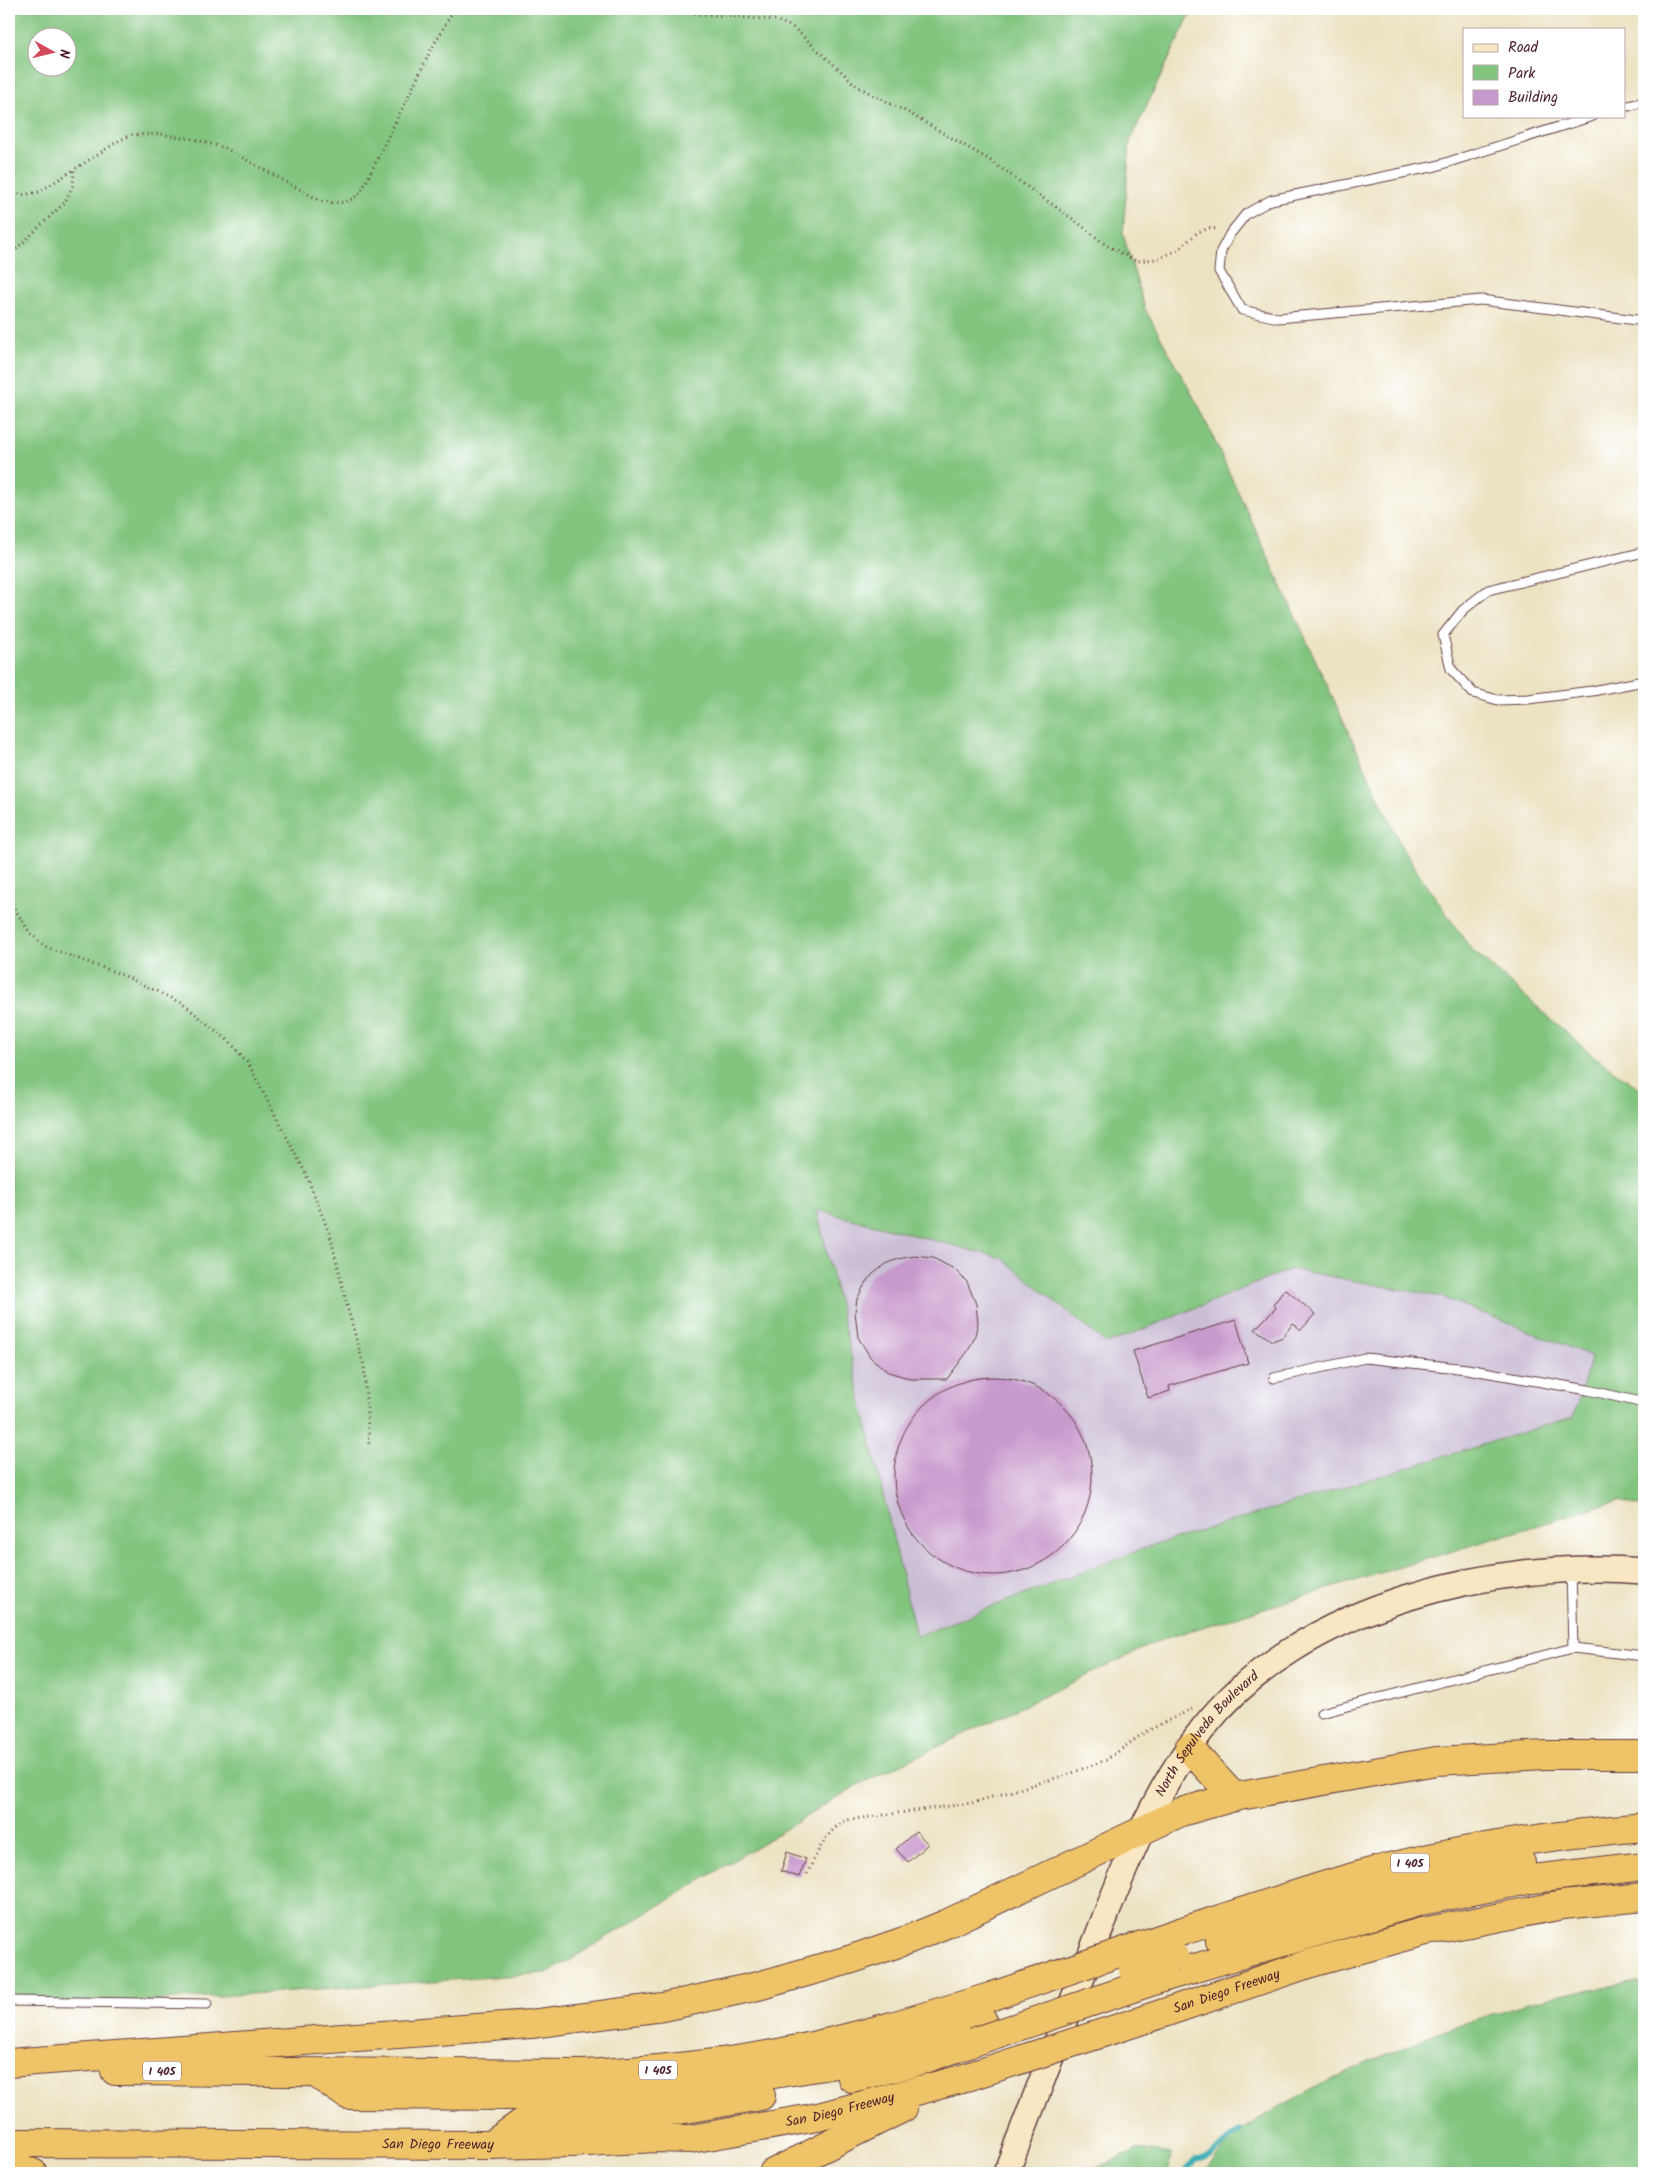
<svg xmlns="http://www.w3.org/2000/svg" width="1653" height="2182" viewBox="0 0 1653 2182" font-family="Kalam,sans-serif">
  <rect width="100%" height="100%" fill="#fff"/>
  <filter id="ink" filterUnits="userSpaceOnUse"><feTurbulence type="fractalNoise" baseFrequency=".02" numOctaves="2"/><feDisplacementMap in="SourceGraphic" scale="10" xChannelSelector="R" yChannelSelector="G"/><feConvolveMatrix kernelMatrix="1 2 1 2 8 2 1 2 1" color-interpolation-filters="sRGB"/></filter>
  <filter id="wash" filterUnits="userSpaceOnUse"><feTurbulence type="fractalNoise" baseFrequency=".0096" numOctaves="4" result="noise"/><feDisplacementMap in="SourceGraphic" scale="20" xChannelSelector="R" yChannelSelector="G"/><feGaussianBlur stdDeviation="1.12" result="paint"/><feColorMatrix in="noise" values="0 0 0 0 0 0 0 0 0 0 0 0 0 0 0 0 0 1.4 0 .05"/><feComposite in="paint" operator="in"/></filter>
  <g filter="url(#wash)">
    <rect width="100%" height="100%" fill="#ece3c3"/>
    <path fill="#cbbfd5" d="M 816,1210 L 1002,1258 L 1107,1343 L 1291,1269 L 1442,1297 L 1593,1356 L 1573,1417 L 1145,1548 L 915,1636 Z"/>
    <path fill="#82c57f" stroke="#667255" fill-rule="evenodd" d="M 9,9 L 1196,9 L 1188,19 L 1130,141 L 1123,234 L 1145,309 L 1199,407 L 1403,850 L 1470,948 L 1591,1054 L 1644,1092 L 1644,1507 L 1618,1501 L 1163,1639 L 858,1785 L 548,1973 L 65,2007 L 9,1996 ZM 38,38 L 68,38 L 68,68 L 38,68 ZM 817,1210 L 1002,1258 L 1107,1344 L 1291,1269 L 1442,1297 L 1592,1356 L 1573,1417 L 1145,1548 L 916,1636 Z
      M 1644,1982 L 1644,2173 L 1200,2173 L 1206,2169 C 1218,2157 1229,2140 1242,2130 C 1274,2107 1310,2090 1345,2073 C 1439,2029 1540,1991 1644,1982 Z
      M 1139,2149 L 1171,2154 L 1168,2173 L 1085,2173 Z"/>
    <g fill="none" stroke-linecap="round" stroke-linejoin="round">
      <path stroke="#3eafb5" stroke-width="5.5" d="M 1185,2173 L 1195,2160 C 1215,2159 1224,2140 1240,2131"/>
    </g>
    <g id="blocks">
      <path fill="#c899cc" d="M 915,1256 L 933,1258 L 954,1269 L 967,1282 L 976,1304 L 978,1323 L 974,1339 L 968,1351 L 947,1379 L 912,1379 L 888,1372 L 870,1357 L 858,1337 L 855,1312 L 857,1299 L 865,1284 L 873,1274 L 886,1264 L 898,1259 Z
        M 1285,1289 L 1315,1314 L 1301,1330 L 1293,1323 L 1283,1337 L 1272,1341 L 1255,1329 L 1276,1308 L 1273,1305 Z
        M 1236,1320 L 1248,1363 L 1169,1386 L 1170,1391 L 1148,1398 L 1133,1351 Z
        M894 1476a99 99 0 1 1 198 0a99 99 0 1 1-198 0Z
        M 916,1831 L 928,1844 L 908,1862 L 896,1849 Z
        M 787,1852 L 806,1859 L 799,1877 L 781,1871 Z"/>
    </g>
  </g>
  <g filter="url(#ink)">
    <use href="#blocks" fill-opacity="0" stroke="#623c42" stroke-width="1"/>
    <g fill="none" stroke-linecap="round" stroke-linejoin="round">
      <g stroke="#623c42" stroke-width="11">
        <path id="service" d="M 1624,107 L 1644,102
          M 1593,116 L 1436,166 L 1271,200 L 1246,214 L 1230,234 L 1221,251 L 1219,271 L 1242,310 L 1278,318 L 1481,300 L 1644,321
          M 1644,552 L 1488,590 L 1463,610 L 1443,635 L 1451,669 L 1473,693 L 1498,700 L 1528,699 L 1592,691 L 1644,681
          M 1274,1378 L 1365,1358 L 1467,1369 L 1588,1390 L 1644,1403
          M 1573,1648 L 1644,1656
          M 1321,1713 L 1573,1648 L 1571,1570
          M 9,2001 L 207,2004"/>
      </g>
      <g stroke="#623c42" stroke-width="28">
        <g id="secondary">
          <path id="s1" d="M 1006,2173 C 1034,2102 1061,2030 1089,1959 C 1120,1878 1150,1796 1204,1727 C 1300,1605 1496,1558 1644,1571"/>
        </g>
      </g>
      <g stroke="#623c42" stroke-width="30">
        <g id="motorway">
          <path d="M 1189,1748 L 1234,1797"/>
          <path d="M 1183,1931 C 1243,1912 1303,1891 1364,1874 C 1456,1849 1550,1835 1644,1827"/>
          <path d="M 1220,1941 L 1394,1887 L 1460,1872 L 1521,1863"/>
          <path d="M 1165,1977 L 1421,1901 L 1533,1879 L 1644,1866"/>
          <path id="s2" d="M 1149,2018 L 1308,1964 L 1422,1932 L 1563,1905 L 1644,1897"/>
          <path d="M 9,2063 L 531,2024 L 663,2007 L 758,1986 L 852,1959 L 907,1940 L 946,1924 L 1181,1812 L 1234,1797 L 1436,1761 L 1546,1755 L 1644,1755"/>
          <path d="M 115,2071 L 583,2074 C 650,2070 717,2065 783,2052 C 855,2038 924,2017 993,1996"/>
          <path d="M 315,2073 L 347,2095 L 515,2096 L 623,2094 L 706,2085 L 836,2064 L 983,2021"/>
          <path d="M 852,2078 L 909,2064 L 969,2044"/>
          <path id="s3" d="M 9,2143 L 491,2145 L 570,2143 L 656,2138 L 690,2139 L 818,2117 L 958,2080"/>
          <path d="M 491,2145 L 523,2122 L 679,2110 L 761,2096"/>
          <path d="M 9,2165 L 33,2173"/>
          <path d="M 773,2173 L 903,2108"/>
        </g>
      </g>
      <path stroke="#623c42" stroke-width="3" stroke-dasharray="1 4" stroke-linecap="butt" d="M 675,9 L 688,13 L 776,20 L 794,28 L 858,87 L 905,111 L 988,159 L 1077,222 L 1106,245 L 1136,261 L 1157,259 L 1178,250 L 1198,232 L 1210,228 L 1218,229
        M 9,190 L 22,195 L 39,192 L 120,140 L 132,135 L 160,134 L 193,139 L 225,148 L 319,200 C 336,204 348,205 361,192 L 431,50 L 454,9
        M 9,256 L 65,202 L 73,185 L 74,169
        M 9,900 L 30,933 L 44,946 L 125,976 L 183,1004 L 230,1042 L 248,1063 L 306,1174 L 331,1238 L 348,1310 L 364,1366 L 369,1446
        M 807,1874 C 818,1852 825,1831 847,1820 L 972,1803 L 1069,1774 L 1106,1760 L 1145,1732 L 1192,1709"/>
      <use href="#service" stroke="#fff" stroke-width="9"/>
      <use href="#secondary" stroke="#f9e7c3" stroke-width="25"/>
      <use href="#motorway" stroke="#efc469" stroke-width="28"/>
      <g stroke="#623c42" stroke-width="30" stroke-linecap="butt">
        <path id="motorway-bridge" d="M 1133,1970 L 1174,1956
          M 993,1996 L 1183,1931
          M 973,2042 L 1165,1977
          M 958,2080 L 1149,2018"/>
      </g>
      <use href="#motorway-bridge" stroke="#efc469" stroke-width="28"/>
    </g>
  </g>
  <g text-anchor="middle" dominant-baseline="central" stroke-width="5" stroke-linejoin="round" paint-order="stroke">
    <g fill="#fff" stroke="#80626b" stroke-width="1">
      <rect x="1391" y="1853.5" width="38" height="19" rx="4"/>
      <rect x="639" y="2060.5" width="38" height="19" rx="4"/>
      <rect x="143" y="2061.5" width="38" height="19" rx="4"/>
    </g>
    <g font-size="12" font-weight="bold" fill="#4a1f2b">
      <text x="1410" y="1863">I 405</text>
      <text x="658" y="2070">I 405</text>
      <text x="162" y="2071">I 405</text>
    </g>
    <g font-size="14" fill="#4a1f2b" stroke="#fff">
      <text stroke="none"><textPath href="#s1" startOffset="486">North Sepulveda Boulevard</textPath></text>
      <text stroke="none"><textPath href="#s2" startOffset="82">San Diego Freeway</textPath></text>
      <text stroke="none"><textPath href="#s3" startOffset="834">San Diego Freeway</textPath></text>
      <text stroke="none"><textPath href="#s3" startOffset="429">San Diego Freeway</textPath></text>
    </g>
  </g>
  <rect width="1653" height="2182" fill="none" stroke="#fff" stroke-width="30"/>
  <rect x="1463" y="28" width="162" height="90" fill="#ffffff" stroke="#b7a5aa"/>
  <rect x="1473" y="44" width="25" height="8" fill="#f9e7c3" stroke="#b7a5aa"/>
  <text x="1508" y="52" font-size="15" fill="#4a1f2b">Road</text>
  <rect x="1473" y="65" width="25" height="15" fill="#82c57f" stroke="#b7a5aa"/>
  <text x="1508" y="78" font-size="15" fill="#4a1f2b">Park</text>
  <rect x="1473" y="90" width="25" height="15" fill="#c899cc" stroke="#b7a5aa"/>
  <text x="1508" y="102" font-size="15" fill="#4a1f2b">Building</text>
  <g transform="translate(52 52) rotate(98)"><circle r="24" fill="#ffffff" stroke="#b7a5aa"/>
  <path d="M0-4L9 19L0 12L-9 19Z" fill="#d1495b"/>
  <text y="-8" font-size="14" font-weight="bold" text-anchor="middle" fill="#4a1f2b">N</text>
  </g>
</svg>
